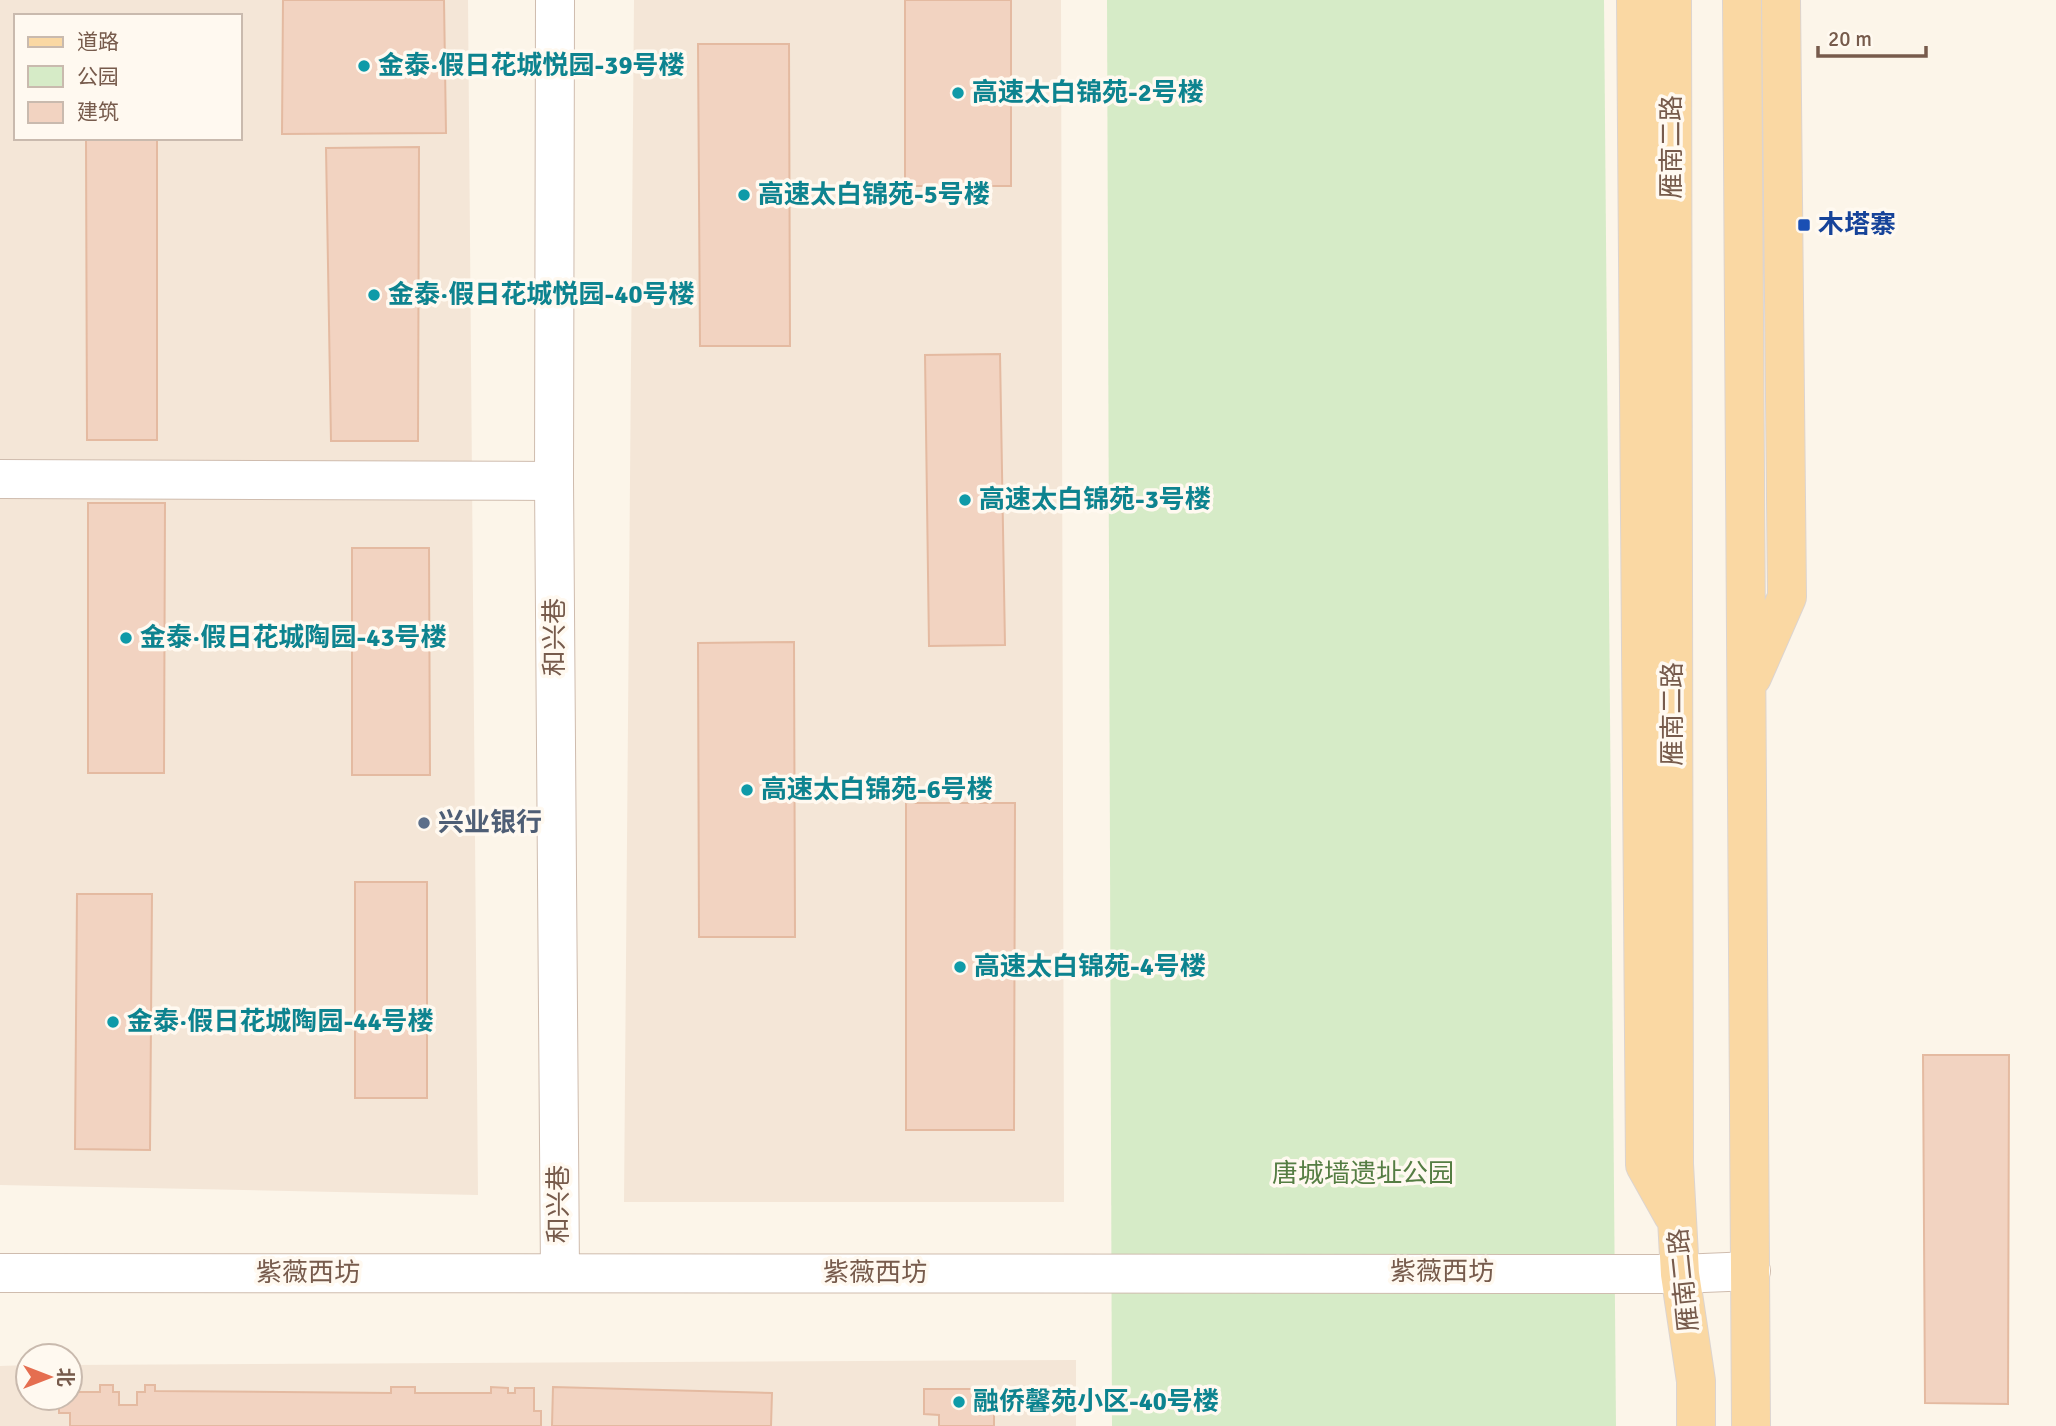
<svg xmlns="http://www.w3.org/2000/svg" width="2056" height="1426" viewBox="0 0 2056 1426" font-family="Signika,'Noto Sans SC',sans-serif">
  <rect width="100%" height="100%" fill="#fcf5e9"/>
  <path fill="#f4e6d7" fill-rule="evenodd" d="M 0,0 L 468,0 L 478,1195 L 0,1185 ZM 16,16 L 240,16 L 240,138 L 16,138 Z
    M 634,0 L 1061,0 L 1064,1202 L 624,1202 Z
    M 1076,1360 L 1076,1426 L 0,1426 L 0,1366 L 28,1365 L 28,1398 L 70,1398 L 70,1365 Z"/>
  <path fill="#d6ebc7" d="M 1107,0 L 1604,0 L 1616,1426 L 1112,1426 Z"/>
  <path fill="#f2d3c1" stroke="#e4baa1" stroke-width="2" d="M 283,0 L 444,0 L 446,133 L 282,134 Z
    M 905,0 L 1011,0 L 1011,186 L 905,186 Z
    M 698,44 L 789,44 L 790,346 L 700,346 Z
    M 86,138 L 157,138 L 157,440 L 87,440 Z
    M 419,147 L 418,441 L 331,441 L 326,148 Z
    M 1000,354 L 1005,645 L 929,646 L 925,355 Z
    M 88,503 L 165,503 L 164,773 L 88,773 Z
    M 352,548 L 429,548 L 430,775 L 352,775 Z
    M 794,642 L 795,937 L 699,937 L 698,643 Z
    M 906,803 L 1015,803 L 1014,1130 L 906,1130 Z
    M 355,882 L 427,882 L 427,1098 L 355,1098 Z
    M 77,894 L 152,894 L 150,1150 L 75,1149 Z
    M 1923,1055 L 2009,1055 L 2008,1404 L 1925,1403 Z
    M 100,1385 L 113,1385 L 113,1392 L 119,1392 L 119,1405 L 137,1405 L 137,1392 L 145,1392 L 145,1385 L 155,1385 L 155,1391 L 391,1393 L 391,1387 L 415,1387 L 415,1393 L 491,1393 L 491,1387 L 508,1388 L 508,1393 L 515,1393 L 515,1388 L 534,1388 L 534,1411 L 541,1411 L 541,1426 L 70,1426 L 70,1413 L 59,1413 L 59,1398 L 70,1398 L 70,1392 L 100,1392 Z
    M 553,1387 L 772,1393 L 771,1426 L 552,1426 Z
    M 924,1389 L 994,1389 L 994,1426 L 939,1426 L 939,1415 L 924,1414 Z"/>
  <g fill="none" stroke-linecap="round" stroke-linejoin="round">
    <g stroke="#cfbcae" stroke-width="40">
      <path id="minor" d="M 0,479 L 554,481"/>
    </g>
    <g stroke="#cfbcae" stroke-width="40">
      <path id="tertiary" d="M 555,0 L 554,481 L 560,1273
        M 0,1273 L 1680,1274 L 1751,1271"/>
    </g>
    <g stroke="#dcd4d0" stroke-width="40">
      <path id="primary" d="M 1636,0 L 1645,1165 L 1673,1215
        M 1672,0 L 1674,1164 L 1680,1274 L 1696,1381 L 1696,1426
        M 1742,0 L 1751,1426
        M 1752,677 L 1787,597 L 1781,0"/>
    </g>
    <use href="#minor" stroke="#fff" stroke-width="38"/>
    <use href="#tertiary" stroke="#fff" stroke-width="38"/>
    <use href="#primary" stroke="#fad8a3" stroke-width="38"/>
  </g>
  <g fill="#0f9aa8" stroke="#fff9f0" stroke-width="2.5">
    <circle cx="364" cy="66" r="7"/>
    <circle cx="958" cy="93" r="7"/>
    <circle cx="744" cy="195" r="7"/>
    <circle cx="374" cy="295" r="7"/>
    <circle cx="965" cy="500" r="7"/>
    <circle cx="126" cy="638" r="7"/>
    <circle cx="747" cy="790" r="7"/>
    <circle cx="960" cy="967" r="7"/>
    <circle cx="113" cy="1022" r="7"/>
    <circle cx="959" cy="1402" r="7"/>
  </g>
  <rect fill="#1a4fb4" stroke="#fff9f0" stroke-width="2.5" x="1797" y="218" width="14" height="14" rx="3.5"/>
  <circle fill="#5c6f8a" stroke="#fff9f0" stroke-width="2.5" cx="424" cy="823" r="7"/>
  <g text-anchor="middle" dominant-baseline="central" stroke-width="7" stroke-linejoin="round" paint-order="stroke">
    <g font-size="26" font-weight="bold" fill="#0d838f" stroke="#fff9f0" text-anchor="start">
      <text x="378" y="66">金泰·假日花城悦园-39号楼</text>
      <text x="972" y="93">高速太白锦苑-2号楼</text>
      <text x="758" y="195">高速太白锦苑-5号楼</text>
      <text x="388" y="295">金泰·假日花城悦园-40号楼</text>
      <text x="979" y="500">高速太白锦苑-3号楼</text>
      <text x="140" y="638">金泰·假日花城陶园-43号楼</text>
      <text x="761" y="790">高速太白锦苑-6号楼</text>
      <text x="974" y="967">高速太白锦苑-4号楼</text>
      <text x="127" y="1022">金泰·假日花城陶园-44号楼</text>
      <text x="973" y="1402">融侨馨苑小区-40号楼</text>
    </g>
    <g font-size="26" fill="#775b4c" stroke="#fff9f0">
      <text transform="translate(1672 147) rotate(-90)">雁南二路</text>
      <text transform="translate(555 637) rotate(-90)">和兴巷</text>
      <text transform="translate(1673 714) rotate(-90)">雁南二路</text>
      <text transform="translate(559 1204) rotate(-90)">和兴巷</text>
      <text x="1442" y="1272">紫薇西坊</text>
      <text x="308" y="1273">紫薇西坊</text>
      <text x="875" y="1273">紫薇西坊</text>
      <text transform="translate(1684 1280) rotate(-96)">雁南二路</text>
    </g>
    <g font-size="26" font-weight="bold" fill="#164399" stroke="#fff9f0" text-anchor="start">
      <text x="1818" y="225">木塔寨</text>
    </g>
    <g font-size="26" font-weight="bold" fill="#4e5e75" stroke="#fff9f0" text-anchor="start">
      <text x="438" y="823">兴业银行</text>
    </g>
    <g font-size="26" fill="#557d43" stroke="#fff9f0">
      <text x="1363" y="1174">唐城墙遗址公园</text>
    </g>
  </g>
  <rect x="14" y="14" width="228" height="126" fill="#fff9f0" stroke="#c9baae" stroke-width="2"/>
  <rect x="28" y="37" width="35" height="10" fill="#fad8a3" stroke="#c9baae" stroke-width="2"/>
  <text x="77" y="49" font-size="21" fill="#775b4c">道路</text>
  <rect x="28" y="66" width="35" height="21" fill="#d6ebc7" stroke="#c9baae" stroke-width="2"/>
  <text x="77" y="84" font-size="21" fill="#775b4c">公园</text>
  <rect x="28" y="102" width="35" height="21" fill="#f2d3c1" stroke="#c9baae" stroke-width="2"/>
  <text x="77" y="119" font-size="21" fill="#775b4c">建筑</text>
  <g transform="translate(49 1377) rotate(90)"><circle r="33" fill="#fff9f0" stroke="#c9baae" stroke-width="2"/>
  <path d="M0-5L12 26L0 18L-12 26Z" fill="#e56e50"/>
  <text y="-10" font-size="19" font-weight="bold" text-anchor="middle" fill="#775b4c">北</text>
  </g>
  <path d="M1818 46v10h108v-10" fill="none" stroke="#775b4c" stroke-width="3.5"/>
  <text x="1828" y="46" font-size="21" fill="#775b4c" stroke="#fff9f0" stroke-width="5" paint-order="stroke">20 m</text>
</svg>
